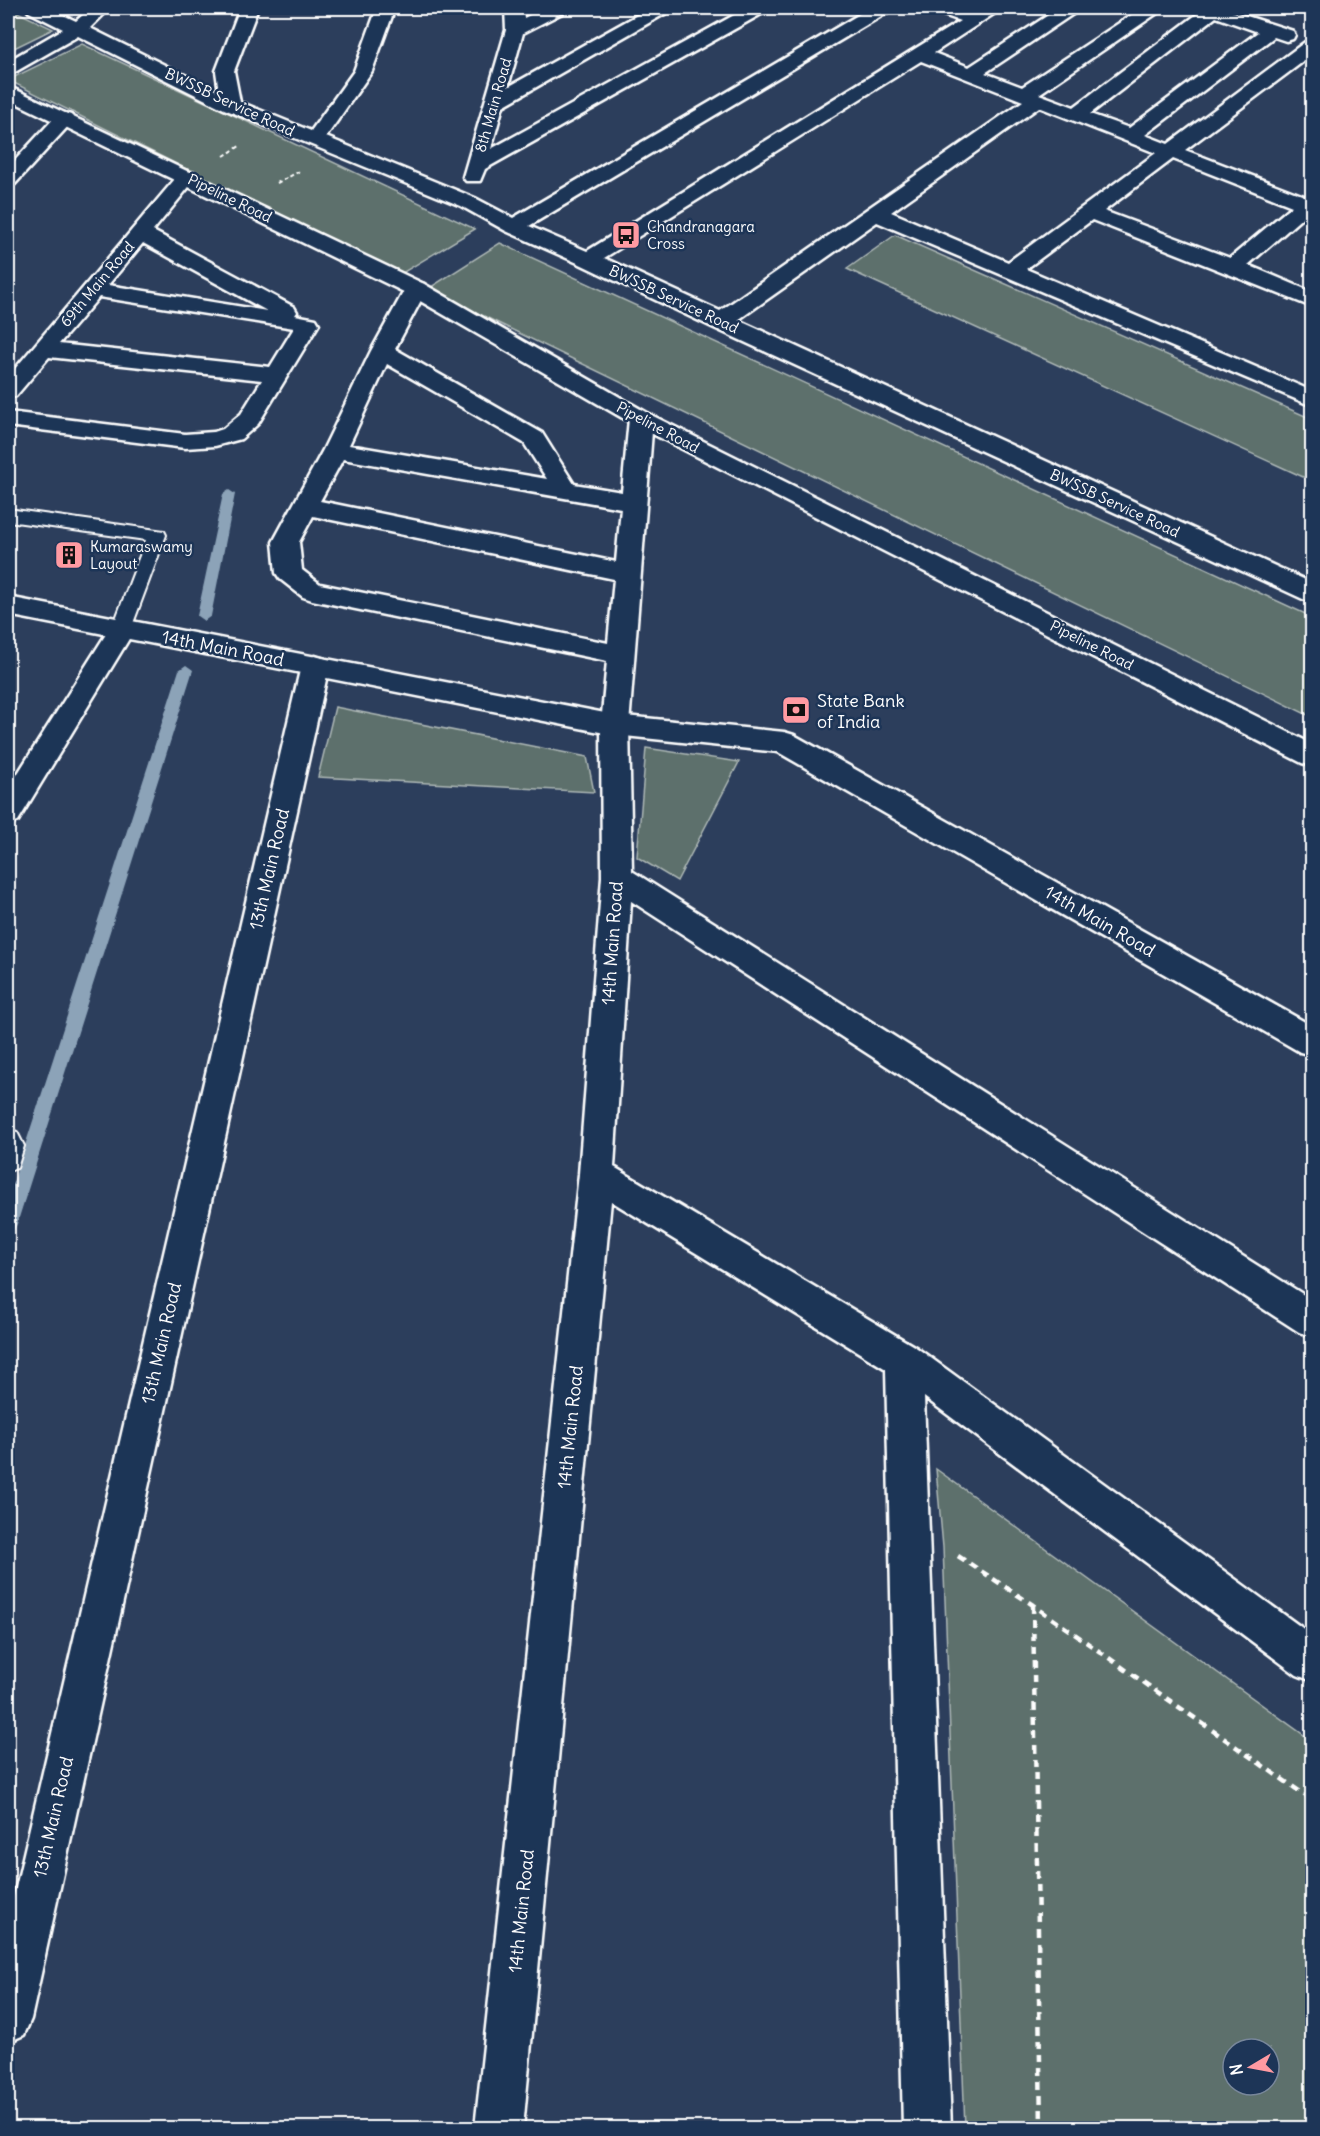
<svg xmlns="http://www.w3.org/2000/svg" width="1320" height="2136" viewBox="0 0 1320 2136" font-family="Delius,sans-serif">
  <rect width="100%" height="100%" fill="#2c3e5c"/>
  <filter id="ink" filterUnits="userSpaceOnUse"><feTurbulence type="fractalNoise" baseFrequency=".0167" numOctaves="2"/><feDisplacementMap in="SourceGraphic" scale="12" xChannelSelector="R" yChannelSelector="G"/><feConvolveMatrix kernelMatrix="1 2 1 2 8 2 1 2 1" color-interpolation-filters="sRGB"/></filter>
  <g filter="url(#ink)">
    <path fill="#5d706c" stroke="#aeb8b6" stroke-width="1.5" fill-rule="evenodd" d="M 8,8 L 9,8 L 53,29 L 8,51 Z
      M 82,44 L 475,229 L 399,275 L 8,80 Z
      M 895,235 L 1312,419 L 1312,481 L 847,269 Z
      M 500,243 L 1312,617 L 1312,717 L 428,289 Z
      M 335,707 L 587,757 L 594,792 L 318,777 Z
      M 646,748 L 739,762 L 677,881 L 637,857 Z
      M 936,1469 L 1312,1741 L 1312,2128 L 965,2128 L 943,1547 ZM 1233,2049 L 1269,2049 L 1269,2085 L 1233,2085 Z"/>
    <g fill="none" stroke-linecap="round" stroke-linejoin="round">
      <path fill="#8ca3b8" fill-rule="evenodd" d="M 229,490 L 235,494 L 211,616 L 204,621 L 197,616 L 223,494 Z
        M 186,665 L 193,670 L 17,1224 L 14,1230 L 8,1232 L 8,1198 L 179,670 Z"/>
      <g stroke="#fff" stroke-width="4">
        <path id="service" d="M 8,509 L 164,531 L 166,535 L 129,634 L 122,636 L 115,634 L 112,629 L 146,540 L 8,521 Z
          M 8,1129 L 17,1132 L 24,1146 L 17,1168 L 8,1171 Z"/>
      </g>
      <g stroke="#fff" stroke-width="5">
        <path id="minor" d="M 26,8 L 48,8 L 76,21 L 91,8 L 110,8 L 90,28 L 219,92 L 216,71 L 240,8 L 258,8 L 234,71 L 240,102 L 311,131 L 354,71 L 377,8 L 395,8 L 372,71 L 326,137 L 475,198 L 513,218 L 870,8 L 891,8 L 888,12 L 529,226 L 587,251 L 960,21 L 935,12 L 932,8 L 957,8 L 973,13 L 982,8 L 1003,8 L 934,53 L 969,67 L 1059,8 L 1079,8 L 1076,12 L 985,73 L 1022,87 L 1142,8 L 1162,8 L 1159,12 L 1039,94 L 1074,107 L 1200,12 L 1197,8 L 1222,8 L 1293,31 L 1295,35 L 1293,39 L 1286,41 L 1274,37 L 1145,135 L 1168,144 L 1305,42 L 1312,41 L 1312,55 L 1185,150 L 1312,199 L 1312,209 L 1248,265 L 1312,292 L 1312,307 L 1092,220 L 1026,269 L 1312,391 L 1312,406 L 877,222 L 738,320 L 1312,583 L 1312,602 L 1303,599 L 712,327 L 580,264 L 506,231 L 461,206 L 224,109 L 78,36 L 15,72 L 8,74 L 8,61 L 63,29 L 29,12 ZM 1216,17 L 1258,32 L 1129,128 L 1090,114 ZM 921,61 L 1023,101 L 720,311 L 604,258 ZM 1039,107 L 1156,153 L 1008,262 L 891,212 ZM 1173,159 L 1292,206 L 1230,258 L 1104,211 Z
          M 505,8 L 523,8 L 524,18 L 545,8 L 567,8 L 564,12 L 523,33 L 508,87 L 650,8 L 671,8 L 668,12 L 503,106 L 491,149 L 747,8 L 768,8 L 765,12 L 485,169 L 480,181 L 466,181 L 463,177 L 506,30 Z
          M 64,113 L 71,115 L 74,119 L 71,123 L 15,184 L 8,186 L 8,168 L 57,115 Z
          M 187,171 L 194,173 L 197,177 L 153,231 L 294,307 L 297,312 L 295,315 L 316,319 L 319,324 L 258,424 L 241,439 L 215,446 L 185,448 L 8,426 L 8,412 L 185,434 L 214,432 L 223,429 L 241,414 L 262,380 L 49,357 L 16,396 L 8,398 L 8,377 L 180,173 ZM 143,243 L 267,311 L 108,285 ZM 99,297 L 294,328 L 270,367 L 59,344 Z
          M 416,282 L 424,284 L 427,289 L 395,349 L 542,433 L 574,484 L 622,492 L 629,419 L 633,414 L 641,412 L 649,414 L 653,419 L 629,725 L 632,871 L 1312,1300 L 1312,1337 L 1299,1332 L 631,901 L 614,1167 L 917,1348 L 1312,1635 L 1312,1681 L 1297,1675 L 924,1397 L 951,2128 L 903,2128 L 886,1369 L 611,1201 L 523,2128 L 475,2128 L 579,1174 L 602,877 L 601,725 L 607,661 L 312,600 L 303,597 L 280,579 L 276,573 L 273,542 L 323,450 L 371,351 L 405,289 L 408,284 ZM 387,364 L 524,443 L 547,479 L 349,445 ZM 343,459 L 621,508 L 616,562 L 320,501 ZM 313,516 L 614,579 L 608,643 L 320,584 L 302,570 L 299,542 Z
          M 122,620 L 131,623 L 135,629 L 18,821 L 8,824 L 8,789 L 113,623 Z
          M 315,656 L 325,659 L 329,666 L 31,2019 L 24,2035 L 8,2042 L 8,1922 L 301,666 L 305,659 Z"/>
      </g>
      <g stroke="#fff" stroke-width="5">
        <path id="tertiary" d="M 8,86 L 424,284 L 649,414 L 1312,744 L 1312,766 L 1302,763 L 633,424 L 408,294 L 8,99 Z"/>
      </g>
      <g stroke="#fff" stroke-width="5">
        <path id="secondary" d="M 8,597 L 615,715 L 784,732 L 794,735 L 1312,1026 L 1312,1055 L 1300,1052 L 778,752 L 615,735 L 8,615 Z"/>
      </g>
      <path stroke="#fff" stroke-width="2" stroke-dasharray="4 3" stroke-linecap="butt" d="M 224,156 L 240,146
        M 277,183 L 300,171"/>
      <path stroke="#fff" stroke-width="4.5" stroke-dasharray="8 6" stroke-linecap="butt" d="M 958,1556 L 1033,1605 L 1312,1800
        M 1033,1605 L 1041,2128"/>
      <use href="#service" fill="#1d3557" fill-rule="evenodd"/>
      <use href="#minor" fill="#1d3557" fill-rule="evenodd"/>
      <use href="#tertiary" fill="#1d3557" fill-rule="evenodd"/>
      <use href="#secondary" fill="#1d3557" fill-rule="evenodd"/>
    </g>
  </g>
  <defs>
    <g id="bus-square" transform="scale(1.5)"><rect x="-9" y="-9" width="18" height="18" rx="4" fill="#ff9aa2" stroke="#1d3557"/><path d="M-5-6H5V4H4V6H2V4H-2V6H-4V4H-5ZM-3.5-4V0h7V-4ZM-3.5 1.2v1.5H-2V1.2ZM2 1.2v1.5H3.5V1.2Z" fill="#111"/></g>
    <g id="building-square" transform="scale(1.5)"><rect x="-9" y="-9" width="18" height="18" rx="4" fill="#ff9aa2" stroke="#1d3557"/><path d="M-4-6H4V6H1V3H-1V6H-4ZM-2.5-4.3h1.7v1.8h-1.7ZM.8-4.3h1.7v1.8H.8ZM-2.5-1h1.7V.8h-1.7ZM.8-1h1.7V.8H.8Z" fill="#111"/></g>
    <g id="bank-square" transform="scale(1.5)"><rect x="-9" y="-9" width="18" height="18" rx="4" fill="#ff9aa2" stroke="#1d3557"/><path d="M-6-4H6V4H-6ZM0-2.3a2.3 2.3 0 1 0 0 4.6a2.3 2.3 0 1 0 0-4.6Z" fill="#111"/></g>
  </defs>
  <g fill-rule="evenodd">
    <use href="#bus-square" x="626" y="235"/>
    <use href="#building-square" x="69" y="555"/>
    <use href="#bank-square" x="796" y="710"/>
  </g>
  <g text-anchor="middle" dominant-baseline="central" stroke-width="5" stroke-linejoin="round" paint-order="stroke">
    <g font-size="15" fill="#fff" stroke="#1d3557">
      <text transform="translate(230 102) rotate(25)">BWSSB Service Road</text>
      <text transform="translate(493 105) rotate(-74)">8th Main Road</text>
      <text transform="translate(230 198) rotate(26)">Pipeline Road</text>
      <text transform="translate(97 284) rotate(-50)">69th Main Road</text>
      <text transform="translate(674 299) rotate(25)">BWSSB Service Road</text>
      <text transform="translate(658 427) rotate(28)">Pipeline Road</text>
      <text transform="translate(1115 503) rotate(25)">BWSSB Service Road</text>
      <text transform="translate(1092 645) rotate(27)">Pipeline Road</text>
    </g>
    <g font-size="15" fill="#fff" stroke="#1d3557" text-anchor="start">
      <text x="647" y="226">Chandranagara<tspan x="647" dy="17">Cross</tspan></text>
      <text x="90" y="546">Kumaraswamy<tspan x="90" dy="17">Layout</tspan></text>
    </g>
    <g font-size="18" fill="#fff" stroke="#1d3557">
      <text transform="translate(223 648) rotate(11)">14th Main Road</text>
      <text transform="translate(269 869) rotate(-77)">13th Main Road</text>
      <text transform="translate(1100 921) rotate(30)">14th Main Road</text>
      <text transform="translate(612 943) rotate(-86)">14th Main Road</text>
      <text transform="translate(161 1343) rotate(-77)">13th Main Road</text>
      <text transform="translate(570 1427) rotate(-84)">14th Main Road</text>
      <text transform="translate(53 1817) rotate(-77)">13th Main Road</text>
      <text transform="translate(521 1911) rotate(-84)">14th Main Road</text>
    </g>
    <g font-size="18" fill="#fff" stroke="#1d3557" text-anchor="start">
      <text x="817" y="700">State Bank<tspan x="817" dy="21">of India</tspan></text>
    </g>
  </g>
  <rect width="1320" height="2136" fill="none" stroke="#1d3557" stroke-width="30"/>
  <rect x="15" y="15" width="1290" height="2106" fill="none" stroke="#fff" stroke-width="2" filter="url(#ink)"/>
  <g transform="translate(1251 2067) rotate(260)"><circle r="28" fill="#1d3557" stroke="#77869a" stroke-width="1.5"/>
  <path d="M0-4.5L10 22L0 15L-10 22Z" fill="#ff9aa2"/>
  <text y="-9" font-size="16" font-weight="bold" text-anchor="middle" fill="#ffffff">N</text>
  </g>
</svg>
